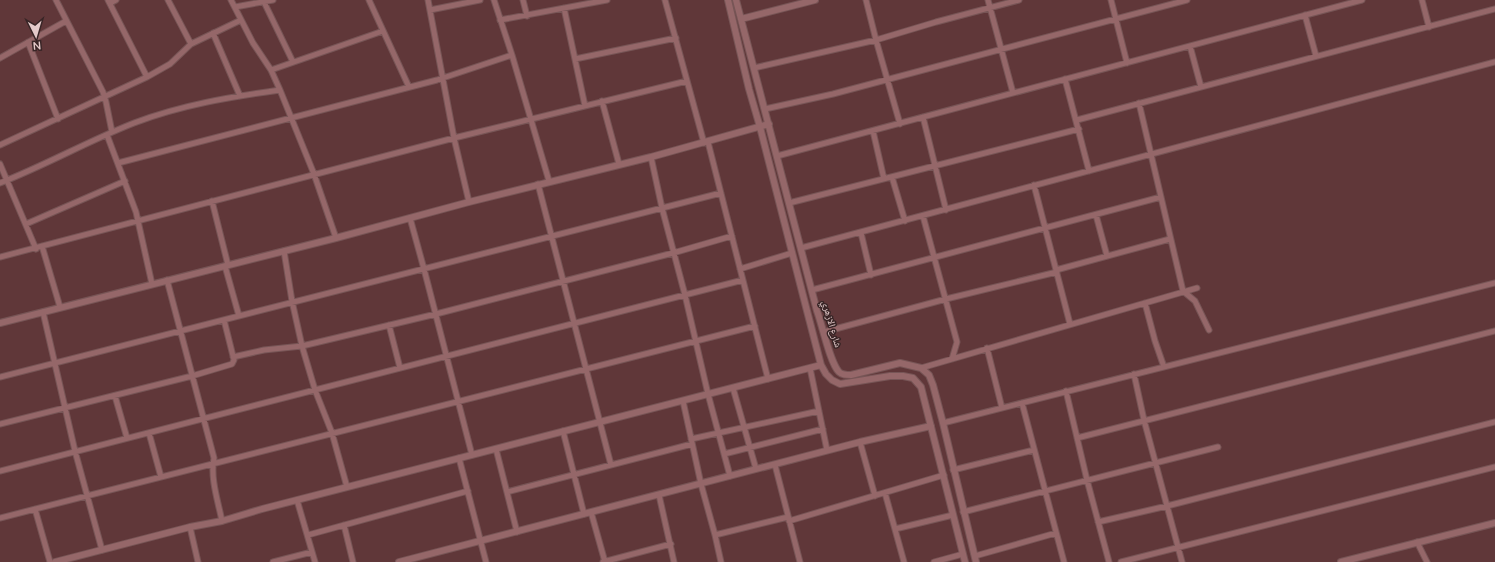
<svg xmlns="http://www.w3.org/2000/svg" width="1495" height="562" viewBox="0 0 1495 562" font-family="Mulish,'Noto Naskh Arabic',sans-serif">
  <rect width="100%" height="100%" fill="#603739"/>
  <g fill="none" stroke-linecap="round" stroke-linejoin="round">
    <g stroke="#775556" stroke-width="7">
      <path id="minor" d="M 56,0 L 103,92 L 106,102 L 112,132
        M 108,0 L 147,77
        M 168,0 L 191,44
        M 231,0 L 253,43 L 271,70 L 280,90 L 314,174 L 336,238
        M 369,0 L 409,87
        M 428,0 L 454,138 L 469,202
        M 494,0 L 512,55 L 549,181
        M 523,0 L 527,16
        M 665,0 L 704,143
        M 866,0 L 876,40 L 900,124
        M 988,0 L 1013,93
        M 1111,0 L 1127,63
        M 1422,0 L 1429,27
        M 264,2 L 293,62
        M 110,3 L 116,0
        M 235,7 L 273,0
        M 564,8 L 585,106
        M 430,10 L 480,0
        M 1305,15 L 1316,56
        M 500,20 L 607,0
        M 213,33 L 240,96
        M 28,42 L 58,119
        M 1190,46 L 1201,87
        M 0,58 L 66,21
        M 575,59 L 676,38
        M 754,68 L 876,40 L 936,22 L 1019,0
        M 271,70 L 383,31
        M 1065,79 L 1089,171
        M 602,101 L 619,164
        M 1139,103 L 1183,291 L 1195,301 L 1209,330
        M 765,109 L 833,94 L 1187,0
        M 923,117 L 946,210
        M 1077,120 L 1495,9
        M 873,131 L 884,179
        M 107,135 L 136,212 L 152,284
        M 708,142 L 768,379
        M 0,145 L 147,77 L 170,64 L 191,44 L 241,20
        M 777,156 L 1362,0
        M 651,157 L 662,208 L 685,295 L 708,394 L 730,476
        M 118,163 L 437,80 L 512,55
        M 0,164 L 36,249
        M 892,177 L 905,221
        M 0,183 C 46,165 88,141 134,123 C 181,105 230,97 280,90
        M 538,184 L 611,465
        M 1034,185 L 1070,324
        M 212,201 L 228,265
        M 789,203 L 1079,129
        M 1096,215 L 1107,256
        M 923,216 L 957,342 L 952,359
        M 410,218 L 424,269 L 472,455
        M 26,224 L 125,181
        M 861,233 L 871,275
        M 42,246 L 60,307
        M 801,248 L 1495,62
        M 284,251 L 292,301 L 302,346 L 315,390 L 332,433 L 347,487
        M 0,257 L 454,138 L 687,81
        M 225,266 L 239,316
        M 740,269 L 792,253
        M 1056,270 L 1170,239
        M 167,280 L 214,458 C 210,478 218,501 222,521
        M 812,290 L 1161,197
        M 1145,303 L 1155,341 L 1164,367
        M 43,312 L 75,451 L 102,550
        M 389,325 L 400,368
        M 824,332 L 946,299 L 1057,272
        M 987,348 L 1002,408
        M 233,357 L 264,350 L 302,346 L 436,314 L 673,253 L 732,236
        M 810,368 L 827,450
        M 921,368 L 1197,288
        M 1134,374 L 1144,420 L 1182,562
        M 0,377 L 721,193
        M 733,388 L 756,469
        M 1066,391 L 1087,480 L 1109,562
        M 115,396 L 127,438
        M 683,401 L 701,484 L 715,535 L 721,562
        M 1022,403 L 1064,562
        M 943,423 L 1495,283
        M 0,424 L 192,376 L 232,364 L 234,360 L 224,320
        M 563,431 L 584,514
        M 149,433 L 161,477
        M 1077,438 L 1495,331
        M 691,439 L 819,411
        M 860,442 L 875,496
        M 496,449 L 517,532
        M 724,454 L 823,429
        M 459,458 L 486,562
        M 775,465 L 800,562
        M 953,470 L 1034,450
        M 0,471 L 743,280
        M 507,492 L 692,444
        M 885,493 L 904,562
        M 659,495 L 674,562
        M 297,500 L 315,562
        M 35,509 L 50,562
        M 591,512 L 605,562
        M 963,512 L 1218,447
        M 0,518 L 755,326
        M 789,521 L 944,475
        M 1098,522 L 1167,506 L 1495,422
        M 344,525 L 353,562
        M 190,527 L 198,562
        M 895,529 L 953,515
        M 308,535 L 468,491
        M 715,535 L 788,517
        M 1417,542 L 1427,562
        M 975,556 L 1056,533
        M 273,562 L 312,552
        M 603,562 L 671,544
        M 934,562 L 963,554
        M 1121,562 L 1495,467"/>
    </g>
    <g stroke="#775556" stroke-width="8">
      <path id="tertiary" d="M 728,0 L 749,89 L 760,127 L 806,307 L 821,365 L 826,374 L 832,380 L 840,384 L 890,376 L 903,376 L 913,378 L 921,387 L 965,562
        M 736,0 L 817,311 C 822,324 830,363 839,372 C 842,375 846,375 851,375 L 900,363 L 921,368 L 929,375 L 933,385 L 943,423 L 976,562
        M 741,19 L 815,0
        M 0,323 L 336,238 L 469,202 L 651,157 L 769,124
        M 55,562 L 190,527 L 222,521 L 262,509 L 821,365
        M 399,562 L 860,442 L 931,426
        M 1341,562 L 1495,523"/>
    </g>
    <use href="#minor" stroke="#956769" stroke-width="5"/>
    <use href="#tertiary" stroke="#956769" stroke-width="6"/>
  </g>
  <g text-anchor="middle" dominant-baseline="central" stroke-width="3" stroke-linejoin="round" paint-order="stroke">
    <g font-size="10" fill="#e4caca" stroke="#382526">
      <text transform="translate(832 324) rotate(74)">شارع الازهري</text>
    </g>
  </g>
  <g transform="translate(36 36) rotate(175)" stroke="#382526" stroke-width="3" paint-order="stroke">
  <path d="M0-3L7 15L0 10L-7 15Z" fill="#e4caca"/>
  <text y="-6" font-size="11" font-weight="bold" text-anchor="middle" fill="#e4caca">N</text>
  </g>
</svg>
